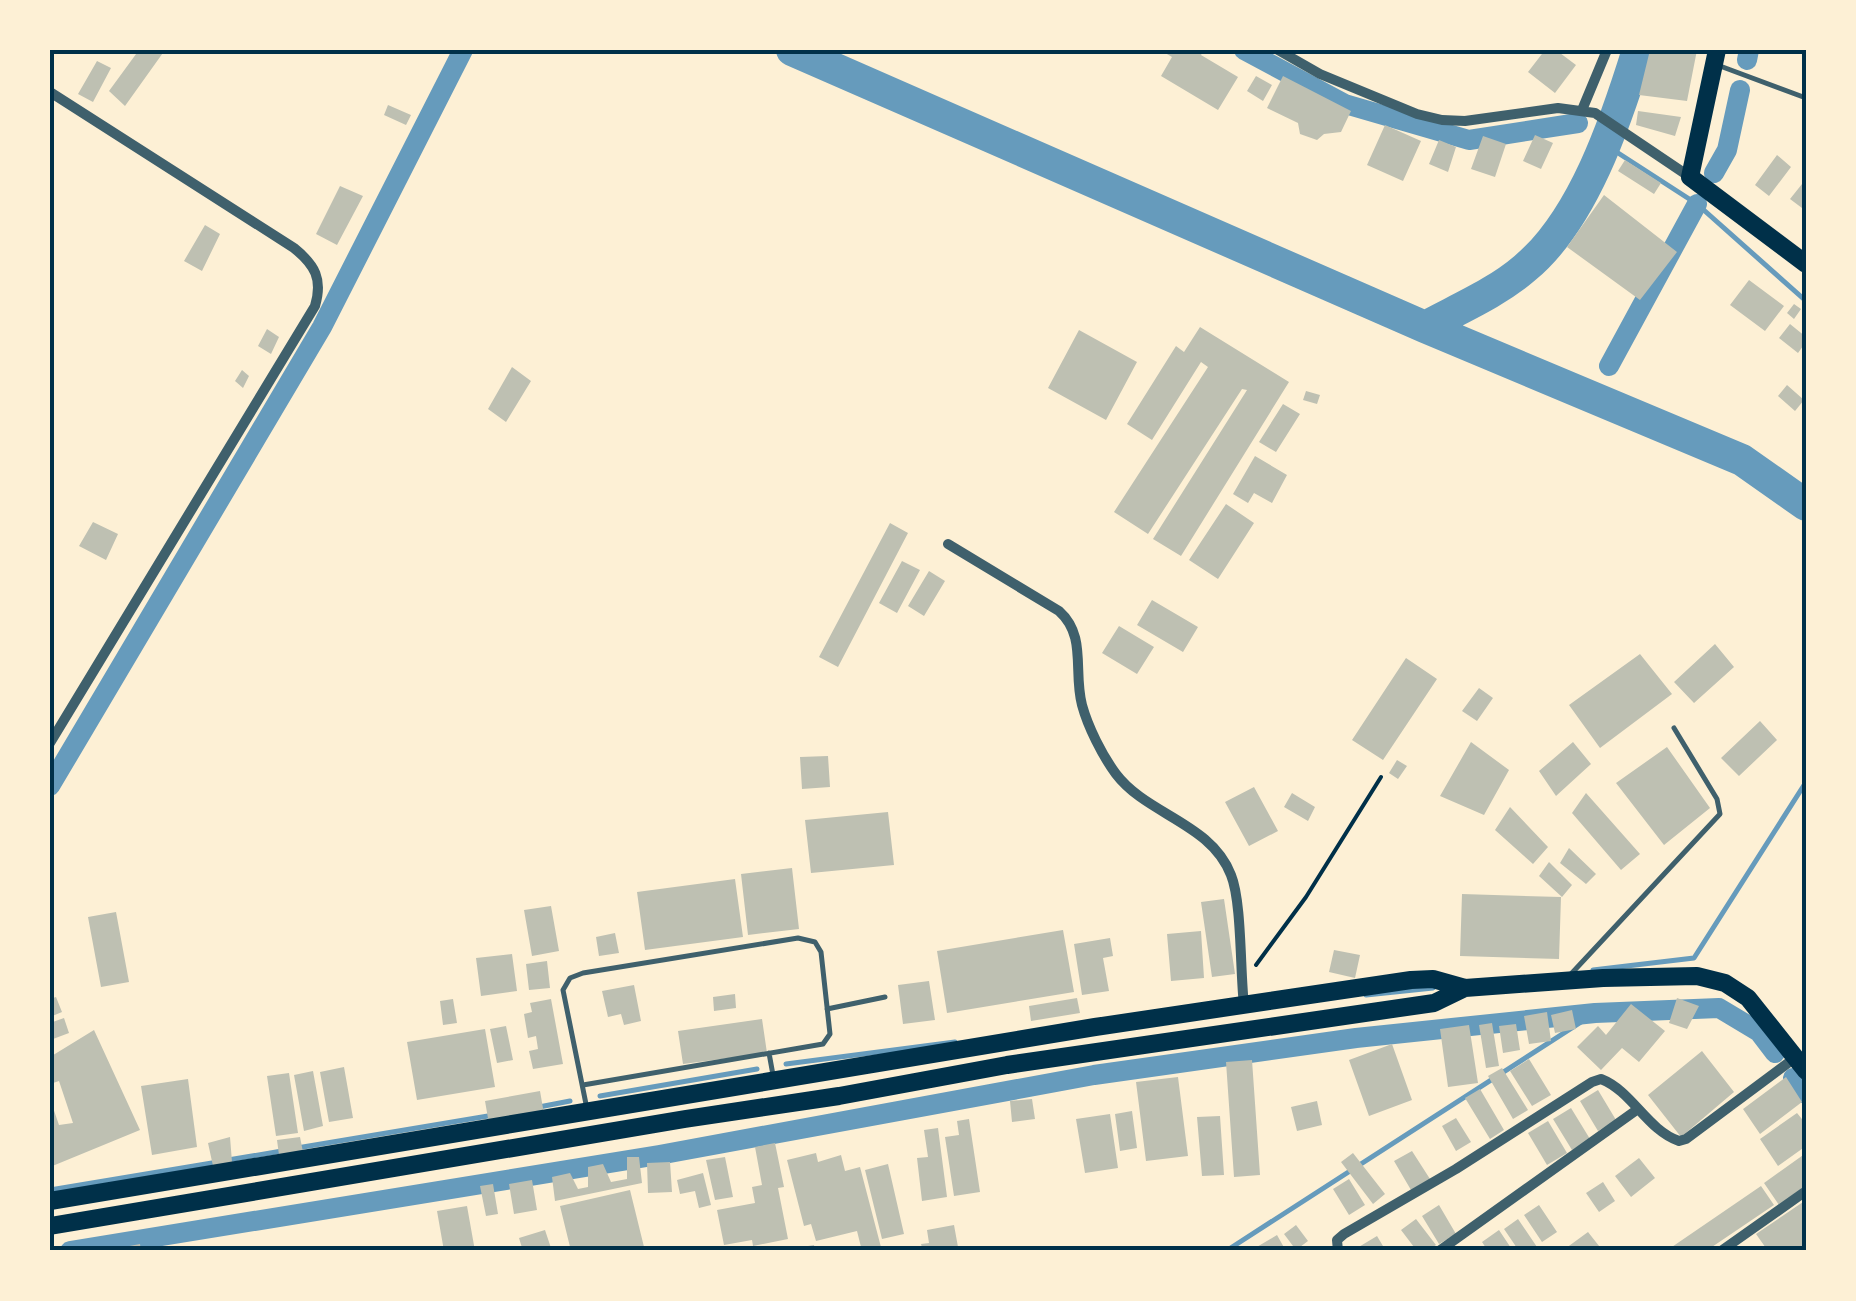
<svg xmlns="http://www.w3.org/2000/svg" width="1856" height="1301" viewBox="0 0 1856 1301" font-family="'Public Sans',sans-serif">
  <rect width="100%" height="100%" fill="#fdf0d5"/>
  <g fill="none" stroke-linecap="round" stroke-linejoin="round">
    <path stroke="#669bbc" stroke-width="5" d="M 1615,151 L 1697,204 L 1806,301
      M 1593,970 L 1694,958 L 1806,782
      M 1366,995 L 1433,988
      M 786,1064 L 955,1042
      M 600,1096 L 757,1069
      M 539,1107 L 570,1101
      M 297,1148 L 494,1115
      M 228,1160 L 282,1151
      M 50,1190 L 218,1162
      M 1226,1251 L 1595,1013"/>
    <path stroke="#669bbc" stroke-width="20" d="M 1244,50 L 1345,104 L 1469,140 L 1578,123
      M 1747,60 L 1749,50
      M 1714,173 L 1727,150 L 1740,90
      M 1609,366 L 1697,204
      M 50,786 L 322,327 L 463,50
      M 1793,1078 L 1806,1094
      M 70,1251 L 659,1155 L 1094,1075 L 1356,1038 L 1595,1013 L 1719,1008 L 1759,1032 L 1775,1053"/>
    <path stroke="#669bbc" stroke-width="32" d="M 792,50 L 1425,327 L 1742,460 L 1806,505
      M 1425,327 C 1458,309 1496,293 1525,268 C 1583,220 1616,121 1638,50"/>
  </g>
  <path fill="#bec0b2" d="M 139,50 L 165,50 L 125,106 L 109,91 Z
    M 1160,50 L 1204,50 L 1201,55 L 1238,77 L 1218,110 L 1161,76 L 1172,57 Z
    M 1545,50 L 1556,50 L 1576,65 L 1555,93 L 1528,72 Z
    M 1650,50 L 1697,50 L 1687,101 L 1639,95 Z
    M 97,61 L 111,68 L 93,102 L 78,94 Z
    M 1256,76 L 1272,85 L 1263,101 L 1247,91 Z
    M 1283,76 L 1351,111 L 1341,132 L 1324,134 L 1317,140 L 1300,134 L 1298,123 L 1267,108 Z
    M 388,105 L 411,115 L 406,125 L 384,115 Z
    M 1638,111 L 1681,117 L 1675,136 L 1636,125 Z
    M 1385,125 L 1421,141 L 1403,181 L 1367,165 Z
    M 1535,135 L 1553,143 L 1541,169 L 1523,161 Z
    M 1483,136 L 1506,144 L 1495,177 L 1471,169 Z
    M 1439,140 L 1456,147 L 1448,172 L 1429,164 Z
    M 1777,155 L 1791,167 L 1769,196 L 1755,185 Z
    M 1625,160 L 1661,183 L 1654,194 L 1618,171 Z
    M 1806,179 L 1806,211 L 1790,199 Z
    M 340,186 L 363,196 L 337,245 L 316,234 Z
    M 1604,195 L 1677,252 L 1640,300 L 1567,247 Z
    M 205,225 L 220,234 L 202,271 L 184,261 Z
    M 1749,280 L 1784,306 L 1765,331 L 1730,305 Z
    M 1794,304 L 1801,309 L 1794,319 L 1787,313 Z
    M 1790,324 L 1806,337 L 1806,342 L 1798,353 L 1779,338 Z
    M 1200,327 L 1289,382 L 1181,556 L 1153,539 L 1247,390 L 1242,389 L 1148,534 L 1114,512 L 1208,367 L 1201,362 L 1152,440 L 1127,424 L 1176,346 L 1184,352 Z
    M 267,329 L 279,337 L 271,354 L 258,346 Z
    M 1079,330 L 1137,362 L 1106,420 L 1048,388 Z
    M 512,367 L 531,381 L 506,422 L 488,409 Z
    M 242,370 L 249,376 L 243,388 L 235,381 Z
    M 1787,385 L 1804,400 L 1795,411 L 1778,396 Z
    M 1306,391 L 1320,395 L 1317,404 L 1303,400 Z
    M 1283,404 L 1300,414 L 1276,452 L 1259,442 Z
    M 1255,456 L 1287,475 L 1272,503 L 1254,493 L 1248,503 L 1233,494 Z
    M 1226,504 L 1254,523 L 1218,579 L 1189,560 Z
    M 93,522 L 118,534 L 106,560 L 79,546 Z
    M 890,523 L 908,533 L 838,667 L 819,657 Z
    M 902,561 L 920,570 L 897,613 L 879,603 Z
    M 929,571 L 945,581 L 924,616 L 908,606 Z
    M 1152,600 L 1198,627 L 1183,652 L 1137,625 Z
    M 1119,626 L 1154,647 L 1137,674 L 1102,653 Z
    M 1715,644 L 1734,667 L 1694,703 L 1674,682 Z
    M 1640,654 L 1672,694 L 1600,748 L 1569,705 Z
    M 1406,658 L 1437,679 L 1383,760 L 1352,740 Z
    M 1479,688 L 1493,698 L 1477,721 L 1462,711 Z
    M 1760,721 L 1777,740 L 1739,776 L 1721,758 Z
    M 1471,742 L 1509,770 L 1484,815 L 1440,796 Z
    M 1573,742 L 1591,764 L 1556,796 L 1539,771 Z
    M 1667,747 L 1710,808 L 1664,845 L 1616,783 Z
    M 828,756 L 830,787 L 802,789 L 800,757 Z
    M 1397,760 L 1407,766 L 1398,779 L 1389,773 Z
    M 1254,787 L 1278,831 L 1249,846 L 1225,802 Z
    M 1292,793 L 1315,807 L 1308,821 L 1284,807 Z
    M 1586,793 L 1640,854 L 1621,870 L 1572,813 Z
    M 1510,807 L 1548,847 L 1533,864 L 1495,830 Z
    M 888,812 L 894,865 L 811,873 L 805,820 Z
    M 1569,848 L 1596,874 L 1586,884 L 1560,863 Z
    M 1549,862 L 1572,885 L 1562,897 L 1539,876 Z
    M 792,868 L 799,929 L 748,935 L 741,874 Z
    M 735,879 L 743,937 L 645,950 L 637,892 Z
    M 1462,894 L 1561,897 L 1559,959 L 1460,956 Z
    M 1224,899 L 1235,974 L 1212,977 L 1201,902 Z
    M 551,906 L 559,951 L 532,956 L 524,910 Z
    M 116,912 L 129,982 L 101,987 L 88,917 Z
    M 1063,930 L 1074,992 L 947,1013 L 937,951 Z
    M 1201,931 L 1204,978 L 1171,981 L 1167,934 Z
    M 615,933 L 619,953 L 599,956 L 596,937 Z
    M 1110,938 L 1113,956 L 1103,958 L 1109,991 L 1082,995 L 1074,944 Z
    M 1334,950 L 1360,955 L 1355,978 L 1329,972 Z
    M 512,954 L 517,991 L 481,996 L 476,958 Z
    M 547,961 L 550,988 L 529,990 L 526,964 Z
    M 929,981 L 935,1020 L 903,1024 L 898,985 Z
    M 634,985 L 641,1021 L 624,1025 L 621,1014 L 608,1017 L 602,991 Z
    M 735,994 L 736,1008 L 714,1011 L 713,997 Z
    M 56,997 L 62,1012 L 50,1017 L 50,999 Z
    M 1077,998 L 1080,1013 L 1031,1021 L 1029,1006 Z
    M 1677,998 L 1699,1006 L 1687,1029 L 1669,1023 Z
    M 453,999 L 457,1023 L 443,1025 L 440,1001 Z
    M 551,999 L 563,1064 L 533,1069 L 529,1051 L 538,1049 L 536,1036 L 528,1038 L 524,1014 L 532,1012 L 530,1003 Z
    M 1631,1004 L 1665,1031 L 1639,1062 L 1622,1048 L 1601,1070 L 1577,1047 L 1598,1026 L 1606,1035 Z
    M 1572,1010 L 1576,1029 L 1555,1033 L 1551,1015 Z
    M 1547,1012 L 1551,1041 L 1529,1044 L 1524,1016 Z
    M 64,1018 L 69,1033 L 53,1039 L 50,1023 Z
    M 762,1019 L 767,1053 L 683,1064 L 678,1031 Z
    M 1492,1023 L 1499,1066 L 1486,1068 L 1479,1025 Z
    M 1516,1024 L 1520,1050 L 1503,1053 L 1499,1026 Z
    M 1469,1025 L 1478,1083 L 1448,1087 L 1440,1029 Z
    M 506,1026 L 513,1060 L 497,1063 L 490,1029 Z
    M 485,1029 L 495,1087 L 417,1100 L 407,1042 Z
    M 94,1030 L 140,1130 L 50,1167 L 50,1099 L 59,1125 L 73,1123 L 59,1081 L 50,1084 L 50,1057 Z
    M 1392,1044 L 1412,1100 L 1369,1116 L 1349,1060 Z
    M 1702,1051 L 1734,1092 L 1681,1137 L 1648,1095 Z
    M 1529,1059 L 1551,1095 L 1532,1106 L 1510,1071 Z
    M 1252,1060 L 1260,1175 L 1234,1177 L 1226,1062 Z
    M 344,1067 L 353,1118 L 329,1122 L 320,1072 Z
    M 1502,1068 L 1528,1110 L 1513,1119 L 1488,1076 Z
    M 313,1071 L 323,1126 L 304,1131 L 294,1075 Z
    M 289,1073 L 298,1133 L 276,1136 L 267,1076 Z
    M 1178,1077 L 1188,1156 L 1146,1161 L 1136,1082 Z
    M 1786,1077 L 1802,1102 L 1760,1134 L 1743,1109 Z
    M 188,1079 L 197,1147 L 152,1155 L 141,1086 Z
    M 1480,1089 L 1504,1130 L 1490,1139 L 1465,1098 Z
    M 1598,1090 L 1616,1120 L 1598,1131 L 1580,1101 Z
    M 540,1091 L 544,1114 L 489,1124 L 485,1101 Z
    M 1032,1099 L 1035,1119 L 1012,1122 L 1010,1101 Z
    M 1317,1101 L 1322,1125 L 1297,1131 L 1291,1107 Z
    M 1571,1108 L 1590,1139 L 1572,1150 L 1553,1119 Z
    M 1132,1111 L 1137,1148 L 1120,1151 L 1115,1114 Z
    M 1797,1113 L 1806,1124 L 1806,1146 L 1778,1166 L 1760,1139 Z
    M 1110,1114 L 1118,1168 L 1085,1173 L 1076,1119 Z
    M 1220,1116 L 1224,1175 L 1202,1176 L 1197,1117 Z
    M 1456,1118 L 1471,1142 L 1456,1151 L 1442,1126 Z
    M 969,1119 L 980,1192 L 954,1196 L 945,1137 L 959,1135 L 957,1121 Z
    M 1548,1121 L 1567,1153 L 1547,1165 L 1528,1133 Z
    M 938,1128 L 947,1197 L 922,1201 L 917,1158 L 928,1157 L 924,1130 Z
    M 230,1137 L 232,1162 L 213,1166 L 208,1143 Z
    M 300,1137 L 303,1152 L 279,1155 L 277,1140 Z
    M 775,1143 L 784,1187 L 778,1188 L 788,1239 L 753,1246 L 752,1240 L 724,1245 L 717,1210 L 755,1203 L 752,1187 L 762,1185 L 755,1147 Z
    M 1412,1151 L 1430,1179 L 1411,1190 L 1394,1161 Z
    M 816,1153 L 818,1162 L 841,1155 L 845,1171 L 860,1167 L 882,1251 L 862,1251 L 857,1231 L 816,1241 L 811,1224 L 804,1226 L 787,1160 Z
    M 1353,1153 L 1385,1194 L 1373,1204 L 1341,1162 Z
    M 1806,1153 L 1806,1185 L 1779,1205 L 1764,1183 Z
    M 627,1157 L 639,1157 L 642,1183 L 555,1201 L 552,1177 L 570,1173 L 578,1189 L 588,1187 L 588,1167 L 603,1164 L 611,1182 L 627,1179 Z
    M 725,1157 L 733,1197 L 715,1200 L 706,1160 Z
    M 1639,1158 L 1655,1178 L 1631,1197 L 1615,1176 Z
    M 670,1162 L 672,1192 L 648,1193 L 647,1163 Z
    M 888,1164 L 904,1234 L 882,1239 L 865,1170 Z
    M 703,1173 L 711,1205 L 699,1208 L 695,1191 L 680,1194 L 677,1180 Z
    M 1349,1179 L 1365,1205 L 1349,1215 L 1333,1189 Z
    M 532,1180 L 537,1210 L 514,1214 L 509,1184 Z
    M 1603,1182 L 1615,1201 L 1599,1212 L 1586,1193 Z
    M 493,1184 L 498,1214 L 486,1216 L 480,1186 Z
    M 1761,1186 L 1774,1205 L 1706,1251 L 1666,1251 Z
    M 630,1190 L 645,1251 L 571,1251 L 560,1206 Z
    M 1806,1200 L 1806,1244 L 1796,1251 L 1768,1251 L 1756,1234 Z
    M 1439,1205 L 1456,1234 L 1439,1244 L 1422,1216 Z
    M 1539,1205 L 1557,1232 L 1542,1242 L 1524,1215 Z
    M 467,1206 L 475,1251 L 444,1251 L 437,1211 Z
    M 1416,1219 L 1436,1245 L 1427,1251 L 1417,1251 L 1401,1230 Z
    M 1518,1219 L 1537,1247 L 1531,1251 L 1519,1251 L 1504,1229 Z
    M 954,1225 L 958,1247 L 923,1251 L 921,1244 L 929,1243 L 927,1230 Z
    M 1296,1225 L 1308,1241 L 1296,1250 L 1284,1234 Z
    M 545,1230 L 552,1251 L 523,1251 L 519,1238 Z
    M 1499,1230 L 1513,1251 L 1488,1251 L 1482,1242 Z
    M 1588,1232 L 1603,1251 L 1562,1251 Z
    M 1277,1235 L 1286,1251 L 1250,1251 Z
    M 1377,1236 L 1386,1251 L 1359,1251 L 1357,1248 Z
    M 140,1244 L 141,1251 L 120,1251 L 119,1248 Z
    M 814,1245 L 815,1251 L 790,1251 L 790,1249 Z"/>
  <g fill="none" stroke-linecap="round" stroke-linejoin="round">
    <path stroke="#003049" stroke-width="4" d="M 1256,965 L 1306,897 L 1381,777"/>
    <path stroke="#3f606c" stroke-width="5" d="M 1720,66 L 1806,98
      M 1571,974 L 1720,814 L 1717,799 L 1674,728
      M 827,1009 L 885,997
      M 769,1053 L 773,1075
      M 583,1085 L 823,1044 L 830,1034 L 821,952 L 815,942 L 798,938 L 583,973 L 570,978 L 563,990 L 587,1109"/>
    <path stroke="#3f606c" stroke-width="10" d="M 1278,50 L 1320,74 L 1417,114 L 1442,120 L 1465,121 L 1558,108 L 1595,113 L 1690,177
      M 50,92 L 294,248 C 315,265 323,279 315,306 L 50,743
      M 1582,110 L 1607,50
      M 948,544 L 1059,611 C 1087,636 1073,671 1082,705 C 1088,727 1102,755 1116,774 C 1147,815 1211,823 1231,875 C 1242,902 1240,972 1244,1005
      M 1338,1251 L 1337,1240 L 1344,1234 L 1456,1169 L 1592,1082 L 1601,1079 C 1632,1091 1647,1130 1679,1141 L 1686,1139 L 1796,1057
      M 1439,1251 L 1638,1109
      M 1721,1251 L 1806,1191"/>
    <path stroke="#003049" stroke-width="18" d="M 1717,50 L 1690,177 L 1806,264
      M 50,1201 L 1095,1027 L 1411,980 L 1433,979 L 1465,988 L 1603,978 L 1697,976 L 1725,983 L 1748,998 L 1806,1071
      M 50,1226 L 685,1119 L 839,1096 L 1007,1065 L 1434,1003 L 1465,988"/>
  </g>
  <rect width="1856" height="1301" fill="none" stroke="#fdf0d5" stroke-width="105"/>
  <rect x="52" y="52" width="1752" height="1196" fill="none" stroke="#003049" stroke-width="4"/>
</svg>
